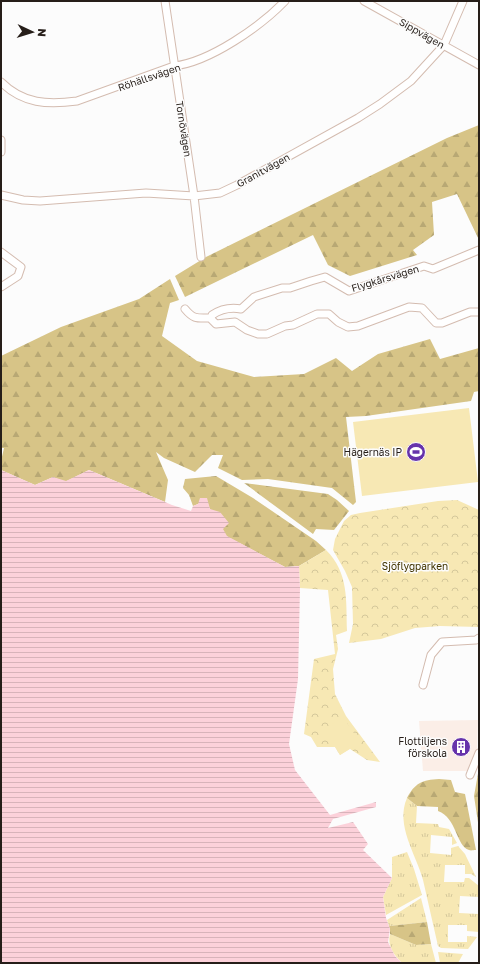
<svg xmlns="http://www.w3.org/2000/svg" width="480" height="964" viewBox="0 0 480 964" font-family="'Golos Text',sans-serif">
  <defs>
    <pattern id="grass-tufts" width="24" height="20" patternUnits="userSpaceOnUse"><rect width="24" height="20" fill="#f7e8b4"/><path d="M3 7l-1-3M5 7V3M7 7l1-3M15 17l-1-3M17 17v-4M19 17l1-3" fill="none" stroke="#d4c79a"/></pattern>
    <pattern id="forest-firs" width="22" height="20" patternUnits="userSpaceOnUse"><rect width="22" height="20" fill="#d7c487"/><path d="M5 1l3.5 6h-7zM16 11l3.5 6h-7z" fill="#b8a874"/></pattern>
    <pattern id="park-crowns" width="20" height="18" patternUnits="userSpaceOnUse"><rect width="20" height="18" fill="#f7e8b4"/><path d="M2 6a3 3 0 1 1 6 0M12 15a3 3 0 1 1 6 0" fill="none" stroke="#d4c79a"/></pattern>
    <pattern id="water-rules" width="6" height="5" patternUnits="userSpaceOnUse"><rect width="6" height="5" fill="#fcd1da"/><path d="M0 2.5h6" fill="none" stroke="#d8b3ba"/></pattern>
  </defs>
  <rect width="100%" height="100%" fill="#fcfcfc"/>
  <path fill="#fbeee7" d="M 478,720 L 477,752 L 468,771 L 423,771 L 419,721 Z"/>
  <path fill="url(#grass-tufts)" d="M 407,798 L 417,806 L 416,823 L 438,824 L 439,827 L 449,829 L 457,843 L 452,845 L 452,837 L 431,835 L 430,853 L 451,855 L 451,848 L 458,846 L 465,854 L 476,877 L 471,874 L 465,874 L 465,865 L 445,865 L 444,882 L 464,882 L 465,878 L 469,878 L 479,886 L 479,897 L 460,896 L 459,913 L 479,914 L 479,932 L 467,931 L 467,925 L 448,925 L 448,942 L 467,942 L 467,936 L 477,937 L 468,949 L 441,948 L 438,946 C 433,924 428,902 423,880 C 416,854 395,825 407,798 Z
    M 407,852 L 414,869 L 422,895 L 386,915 L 383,897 L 392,878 L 392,857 Z
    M 421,898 L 427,922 L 389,926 L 387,920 Z
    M 390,934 L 416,945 L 431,944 L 436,963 L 402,963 C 394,955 387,946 390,934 Z
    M 438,952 L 463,954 L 458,963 L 440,963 Z"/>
  <path fill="url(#forest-firs)" d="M 479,125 L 479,240 L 457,194 L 432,202 L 434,235 L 413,250 L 417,255 L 350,276 L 328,265 L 313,235 L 185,297 L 175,276 L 206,257 L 447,138 Z
    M 170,279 L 179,300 L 170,303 L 162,336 L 197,361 L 254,377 L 304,374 L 336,358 L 352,371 L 378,354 L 430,339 L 440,359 L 479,348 L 479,391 L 474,392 L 471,401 L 366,416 L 346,417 L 356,502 L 353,505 L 332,488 L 268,479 L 242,480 L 218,468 L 223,455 L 212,455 L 195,472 L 164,458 L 156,452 L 168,480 L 165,502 L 89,470 L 65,482 L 53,477 L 35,485 L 1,470 L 1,461 L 4,448 L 1,448 L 1,356 L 61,327 L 139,299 Z
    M 216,476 L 253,498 L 316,541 L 326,550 L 299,566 L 285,567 L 226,536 C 221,525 212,516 208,504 L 198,504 L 193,506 L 189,495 L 183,488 L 185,479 Z
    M 244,483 L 328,494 L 337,500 L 349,511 L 334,530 L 316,529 L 313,534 Z
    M 479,768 L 479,829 L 474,796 Z
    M 439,779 L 451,780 L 455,792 L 465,794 L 476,850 C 473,850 471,851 469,850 C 456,846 457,818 438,811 L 438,807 L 417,806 L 407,798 C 415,783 422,780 439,779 Z
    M 427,922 L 431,944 L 416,945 L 390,934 L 390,929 L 389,926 Z"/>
  <path fill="url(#park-crowns)" d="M 457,500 L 479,510 L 479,627 L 440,626 L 415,628 L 381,639 L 349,643 L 353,624 L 352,587 L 345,571 L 333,550 L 335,539 L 344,521 L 351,515 L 360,513 L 438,501 Z
    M 326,550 C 349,573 346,600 347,631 L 336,635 L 338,649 L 333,669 L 335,694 L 346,716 L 380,762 L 367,760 L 350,749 L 340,755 L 335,747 L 317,747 L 311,737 L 304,734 L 314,659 L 335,654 L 328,590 L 300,588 L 299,566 Z"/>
  <path fill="#f7e8b4" d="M 469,408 L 478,482 L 362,496 L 353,422 Z
    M 343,717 L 360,742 L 340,755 L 324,729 Z"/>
  <path fill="url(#water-rules)" d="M 1,470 L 35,485 L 53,477 L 66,481 L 89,470 L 172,505 L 191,511 L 193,506 L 198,504 L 200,498 L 207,498 L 210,509 L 220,512 L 229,523 L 223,529 L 227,536 L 285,567 L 299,566 L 300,588 L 298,679 L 289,744 L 295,770 L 330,815 L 376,802 L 376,807 L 333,819 L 328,828 L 353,822 L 368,844 L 363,850 L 392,878 L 383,897 L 386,918 L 390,929 L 388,942 L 395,956 L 402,963 L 1,963 Z"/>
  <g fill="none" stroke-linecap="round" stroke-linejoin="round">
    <g stroke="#d4bcb0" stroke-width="9">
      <path id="minor" d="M 165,1 L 194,196 L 201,257
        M 364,1 L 479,65
        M 1,82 C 23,104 48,105 77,101 L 174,66 C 210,62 261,26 285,1
        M 1,140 L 1,152
        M 1,195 L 23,200 L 40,201 L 146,193 L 194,196 L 220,193 L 237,185 L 358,118 L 380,104 L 411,81 L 444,45 L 463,1
        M 479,250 L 433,269 L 424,266 L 349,291 L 325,277 L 311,281 L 290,288 L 282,288 L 254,297 L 241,309 C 230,307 221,309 212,315 L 211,319 L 216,324 L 235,322 L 247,330 L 258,334 L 267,334 L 285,326 L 293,325 L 317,314 L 329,314 L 338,322 L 348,327 L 358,326 L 409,307 L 422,308 L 436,323 L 442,323 L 470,312 L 479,312
        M 1,252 L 21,267 L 18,276 L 1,287
        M 185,309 C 194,320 198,318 211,318
        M 423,685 L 431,655 L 442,642 L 476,640 L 479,638
        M 470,775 L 479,753"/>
    </g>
    <use href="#minor" stroke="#fff" stroke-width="7"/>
  </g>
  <defs>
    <g id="stadium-disc" transform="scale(1)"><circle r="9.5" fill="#6633ab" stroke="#fcfcfc"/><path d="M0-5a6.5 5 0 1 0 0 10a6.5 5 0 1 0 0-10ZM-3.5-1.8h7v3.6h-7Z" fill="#fff"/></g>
    <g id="building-disc" transform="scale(1)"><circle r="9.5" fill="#6633ab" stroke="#fcfcfc"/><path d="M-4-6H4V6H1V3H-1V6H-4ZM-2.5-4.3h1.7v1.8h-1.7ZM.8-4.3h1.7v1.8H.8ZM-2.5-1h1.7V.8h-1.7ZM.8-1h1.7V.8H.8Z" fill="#fff"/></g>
  </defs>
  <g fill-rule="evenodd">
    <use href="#stadium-disc" x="416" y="452"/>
    <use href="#building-disc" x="461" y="747"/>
  </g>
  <g text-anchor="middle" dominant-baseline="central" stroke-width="3" stroke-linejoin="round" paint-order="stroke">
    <g font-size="10" fill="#261e19" stroke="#fcfcfc">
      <text transform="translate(422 33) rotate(30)">Sippvägen</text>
      <text transform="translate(149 77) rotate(-19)">Röhällsvägen</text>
      <text transform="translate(184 129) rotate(81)">Tornövägen</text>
      <text transform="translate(263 170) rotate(-29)">Granitvägen</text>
      <text transform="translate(385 278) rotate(-17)">Flygkårsvägen</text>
    </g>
    <g font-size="10" fill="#261e19" stroke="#fcfcfc" text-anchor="end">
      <text x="402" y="452">Hägernäs IP</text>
      <text x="447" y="741">Flottiljens<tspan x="447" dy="12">förskola</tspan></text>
    </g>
    <g font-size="10" fill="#413400" stroke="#fcfcfc">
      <text x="415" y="566">Sjöflygparken</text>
    </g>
  </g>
  <rect width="480" height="964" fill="none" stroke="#261e19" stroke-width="4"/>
  <g transform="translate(32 32) rotate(94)" stroke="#fcfcfc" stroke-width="3" paint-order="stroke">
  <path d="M0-3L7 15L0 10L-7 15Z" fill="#261e19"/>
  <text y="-6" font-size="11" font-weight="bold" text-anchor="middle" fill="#261e19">N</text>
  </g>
</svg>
